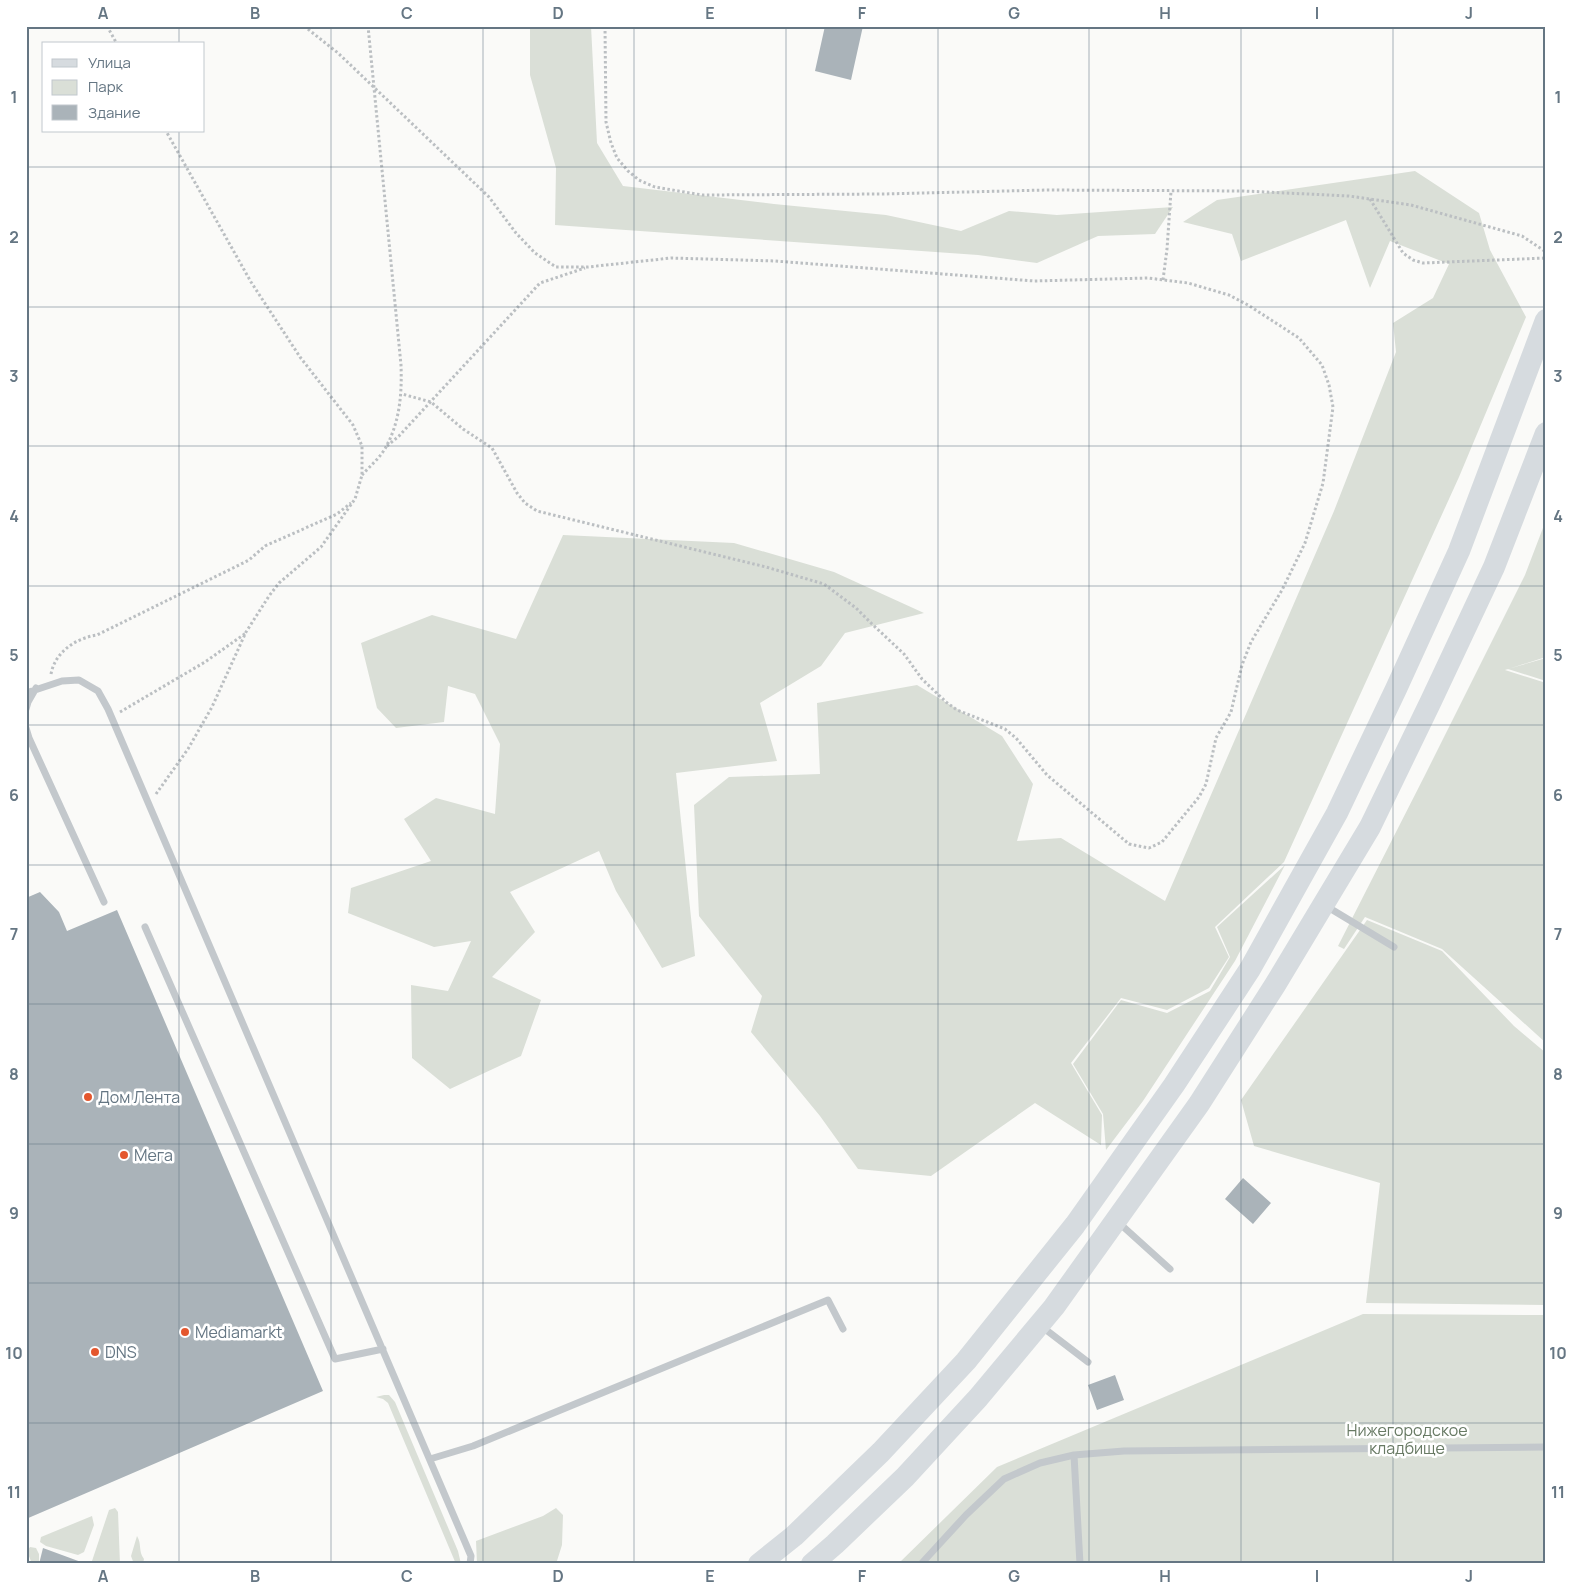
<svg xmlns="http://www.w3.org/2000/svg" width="1572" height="1590" viewBox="0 0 1572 1590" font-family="Manrope,sans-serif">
  <rect width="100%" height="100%" fill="#fafaf8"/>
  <path fill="#dadfd7" d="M 530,26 L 591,26 L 597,143 L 623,186 L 774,204 L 886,215 L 961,231 L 1009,211 L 1057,215 L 1173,207 L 1155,234 L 1098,236 L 1037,263 L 978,255 L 555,225 L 556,168 L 530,75 Z
    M 1415,171 L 1479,213 L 1490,250 L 1526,317 L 1459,477 L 1284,862 L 1215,927 L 1229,957 L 1209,988 L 1167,1010 L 1121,998 L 1071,1063 L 1102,1115 L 1101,1145 L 1035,1103 L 931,1176 L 858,1169 L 820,1116 L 751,1032 L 762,996 L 699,916 L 694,805 L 729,777 L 820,774 L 817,703 L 917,685 L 1002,736 L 1033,784 L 1017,841 L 1061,838 L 1165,901 L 1334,511 L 1396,352 L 1393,323 L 1433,298 L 1449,264 L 1390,241 L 1370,288 L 1346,220 L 1241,261 L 1232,234 L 1183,222 L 1217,200 Z
    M 1546,520 L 1546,657 L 1505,670 L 1546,683 L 1546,1043 L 1442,949 L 1365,917 L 1344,949 L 1338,946 L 1424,777 L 1525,575 Z
    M 563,535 L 734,543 L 834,572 L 924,613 L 845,633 L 821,666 L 760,703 L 777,761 L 676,773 L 695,956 L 662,968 L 616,891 L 599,851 L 510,892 L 535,932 L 492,977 L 541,1000 L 521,1056 L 450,1089 L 412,1058 L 411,985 L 448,991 L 471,941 L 434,947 L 348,913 L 351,888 L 431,861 L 404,819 L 436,798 L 495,814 L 500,744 L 475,694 L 448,686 L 444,722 L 396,728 L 377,708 L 361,643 L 432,615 L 516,639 Z
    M 1546,658 L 1546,681 L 1508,669 Z
    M 1285,865 L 1235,961 L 1143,1101 L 1106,1150 L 1103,1114 L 1073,1064 L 1121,1000 L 1167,1013 L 1210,991 L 1230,957 L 1217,927 Z
    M 1367,920 L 1442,951 L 1514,1026 L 1546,1053 L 1546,1305 L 1366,1303 L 1380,1183 L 1254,1146 L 1241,1100 Z
    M 1363,1314 L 1546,1315 L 1546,1564 L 898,1564 L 997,1467 Z
    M 384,1395 L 389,1395 L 395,1402 L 458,1551 L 461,1564 L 456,1564 L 388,1403 L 383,1399 L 376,1397 Z
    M 115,1508 L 118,1512 L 120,1564 L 91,1564 L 109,1510 Z
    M 556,1508 L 563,1515 L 562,1545 L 556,1564 L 477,1564 L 476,1541 L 543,1516 Z
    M 92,1516 L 94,1525 L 84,1552 L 78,1555 L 46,1546 L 40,1542 L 41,1537 Z
    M 137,1536 C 142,1544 138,1551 144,1559 L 143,1564 L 134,1564 L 131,1556 Z
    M 30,1547 L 36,1548 L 39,1554 L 39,1564 L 32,1564 L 27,1551 Z"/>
  <path fill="#aab3b9" d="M 825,26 L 863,26 L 851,80 L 815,71 Z
    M 40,892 L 59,912 L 67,931 L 117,910 L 323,1391 L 26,1519 L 26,898 Z
    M 1243,1178 L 1271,1203 L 1253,1224 L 1225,1199 Z
    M 1115,1375 L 1124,1400 L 1097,1410 L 1088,1385 Z
    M 43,1548 L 81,1562 L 81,1564 L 39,1564 Z"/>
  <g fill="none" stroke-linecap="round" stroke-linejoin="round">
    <path stroke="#bbbfc2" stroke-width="3" stroke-dasharray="2.5 2.5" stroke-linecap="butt" d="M 107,26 L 117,44
      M 304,26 L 338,53 L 489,197 L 516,233 L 535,253 L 556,267 L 588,267 L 671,258 L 775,261 L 1034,281 L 1148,278 L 1188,283 L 1229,295 L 1248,305 L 1299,338 L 1322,365 L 1329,385 L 1333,407 L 1323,483 L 1305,543 L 1282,590 L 1251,642 L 1242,665 L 1231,712 L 1216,738 L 1206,784 L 1199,797 L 1162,842 L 1149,848 L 1129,844 L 1047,775 L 1016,738 L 1005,729 L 957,710 L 946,702 L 922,679 L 904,654 L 872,624 L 856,608 L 824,584 L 766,567 L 537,511 L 525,503 L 517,493 L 492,448 L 463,429 L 431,402 L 402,394
      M 605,26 L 606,122 L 611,143 L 617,158 L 628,171 L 639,180 L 655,187 L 702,195 L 882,194 L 1047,190 L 1244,191 L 1349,196 L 1411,205 L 1522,236 L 1546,252
      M 1370,199 L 1403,253 L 1413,260 L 1423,263 L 1546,258
      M 1163,280 L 1167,249 L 1171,191
      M 387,446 L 399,436 L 540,283 L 585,268
      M 362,475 C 370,466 382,456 387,445 C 400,420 402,393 401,365 L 368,26
      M 51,674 C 55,652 76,638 97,635 L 235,567 L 249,560 L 265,546 L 337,514 L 351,503
      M 120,712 L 205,662 L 246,633
      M 156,794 L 188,749 L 212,707 L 246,632 L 269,596 L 279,583 L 321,547 L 355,499 L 362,475 L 362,446 L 353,425 L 300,357 L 251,282 L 166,131"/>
    <path stroke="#c3c8cc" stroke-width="7" d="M 26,693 L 62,681 L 79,680 L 98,691 L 108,709 L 471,1556 L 470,1564
      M 26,709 L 28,702 L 36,688
      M 26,728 L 29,738 L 104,902
      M 1326,906 L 1394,947
      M 145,927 L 335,1359 L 383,1349
      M 1118,1222 L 1170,1269
      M 1041,1326 L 1088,1362
      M 1074,1455 L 1080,1564
      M 430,1459 L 473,1446 L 828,1300 L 843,1329
      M 921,1564 L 966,1515 L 1004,1479 L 1040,1463 L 1074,1455 L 1124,1451 L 1546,1447"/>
    <path stroke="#d6dbdf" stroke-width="22" d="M 759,1564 L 794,1536 L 881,1452 L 966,1361 L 1075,1225 L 1174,1085 L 1250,969 L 1337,813 L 1396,689 L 1459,551 L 1546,320
      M 812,1564 L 835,1544 L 905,1477 L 978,1398 L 1054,1307 L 1199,1104 L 1275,985 L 1370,827 L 1431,701 L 1494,567 L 1546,433"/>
  </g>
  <path fill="none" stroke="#657683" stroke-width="1" stroke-opacity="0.55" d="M 179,26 L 179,44M 331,26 L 331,1564M 483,26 L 483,1564M 634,26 L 634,1564M 786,26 L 786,1564M 938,26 L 938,1564M 1089,26 L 1089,1564M 1241,26 L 1241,1564M 1393,26 L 1393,1564M 179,131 L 179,1564M 26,167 L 1546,167M 26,307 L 1546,307M 26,446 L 1546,446M 26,586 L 1546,586M 26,725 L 1546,725M 26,865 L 1546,865M 26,1004 L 1546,1004M 26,1144 L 1546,1144M 26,1283 L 1546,1283M 26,1423 L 1546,1423"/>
  <g fill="#e4572e" stroke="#fff" stroke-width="2">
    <circle cx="88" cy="1097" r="5"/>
    <circle cx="124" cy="1155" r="5"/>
    <circle cx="185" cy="1332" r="5"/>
    <circle cx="95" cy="1352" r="5"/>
  </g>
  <g text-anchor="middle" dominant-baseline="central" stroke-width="5" stroke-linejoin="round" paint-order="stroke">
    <g font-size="16" fill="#657683" stroke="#fff" text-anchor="start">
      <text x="98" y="1097">Дом Лента</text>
      <text x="134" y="1155">Мега</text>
      <text x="195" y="1332">Mediamarkt</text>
      <text x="105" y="1352">DNS</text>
    </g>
    <g font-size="16" fill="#687a64" stroke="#fff">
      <text x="1407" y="1430">Нижегородское<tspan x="1407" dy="18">кладбище</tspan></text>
    </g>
  </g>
  <rect width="1572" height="1590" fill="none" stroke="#ffffff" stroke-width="55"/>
  <rect x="42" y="42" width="162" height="90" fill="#ffffff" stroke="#c1c8cd"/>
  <rect x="52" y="59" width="25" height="8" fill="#d6dbdf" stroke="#c1c8cd"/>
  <text x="88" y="68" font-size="15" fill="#657683">Улица</text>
  <rect x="52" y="80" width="25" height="15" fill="#dadfd7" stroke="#c1c8cd"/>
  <text x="88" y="92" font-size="15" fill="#657683">Парк</text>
  <rect x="52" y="105" width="25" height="15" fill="#aab3b9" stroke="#c1c8cd"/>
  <text x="88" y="118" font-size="15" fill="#657683">Здание</text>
  <rect x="28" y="28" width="1516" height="1534" fill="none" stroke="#657683" stroke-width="2"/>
  <g font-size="16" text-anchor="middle" font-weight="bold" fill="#657683">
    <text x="103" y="19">A</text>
    <text x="255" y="19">B</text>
    <text x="407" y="19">C</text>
    <text x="558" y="19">D</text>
    <text x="710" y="19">E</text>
    <text x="862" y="19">F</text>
    <text x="1014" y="19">G</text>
    <text x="1165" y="19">H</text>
    <text x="1317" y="19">I</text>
    <text x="1469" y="19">J</text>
    <text x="14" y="103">1</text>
    <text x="1558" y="103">1</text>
    <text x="14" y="243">2</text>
    <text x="1558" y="243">2</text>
    <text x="14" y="382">3</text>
    <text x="1558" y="382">3</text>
    <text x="14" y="522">4</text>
    <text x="1558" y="522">4</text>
    <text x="14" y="661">5</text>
    <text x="1558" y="661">5</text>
    <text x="14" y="801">6</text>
    <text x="1558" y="801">6</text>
    <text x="14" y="940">7</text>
    <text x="1558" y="940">7</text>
    <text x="14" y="1080">8</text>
    <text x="1558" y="1080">8</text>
    <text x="14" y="1219">9</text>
    <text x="1558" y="1219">9</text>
    <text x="14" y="1359">10</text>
    <text x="1558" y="1359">10</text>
    <text x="14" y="1498">11</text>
    <text x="1558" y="1498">11</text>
    <text x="103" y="1582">A</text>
    <text x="255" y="1582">B</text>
    <text x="407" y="1582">C</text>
    <text x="558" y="1582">D</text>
    <text x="710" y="1582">E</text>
    <text x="862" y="1582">F</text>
    <text x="1014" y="1582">G</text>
    <text x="1165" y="1582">H</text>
    <text x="1317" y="1582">I</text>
    <text x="1469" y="1582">J</text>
  </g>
</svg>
